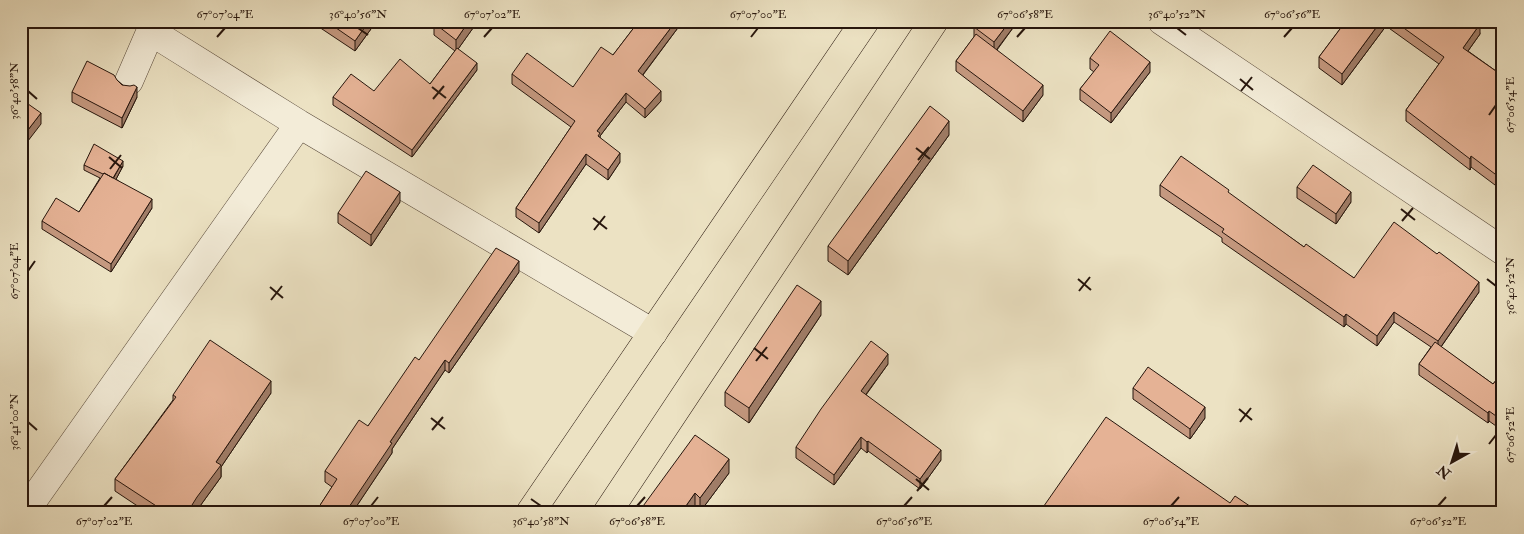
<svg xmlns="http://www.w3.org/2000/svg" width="1524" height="534" viewBox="0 0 1524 534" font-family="'IM FELL Double Pica',serif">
  <rect width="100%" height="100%" fill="#ece2c3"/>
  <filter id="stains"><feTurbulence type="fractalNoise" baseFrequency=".004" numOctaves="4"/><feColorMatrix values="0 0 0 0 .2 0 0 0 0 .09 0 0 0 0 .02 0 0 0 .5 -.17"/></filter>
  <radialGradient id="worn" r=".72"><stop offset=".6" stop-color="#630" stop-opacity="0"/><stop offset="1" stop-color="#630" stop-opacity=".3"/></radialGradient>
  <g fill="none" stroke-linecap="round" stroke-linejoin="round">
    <g stroke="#58493a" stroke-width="29">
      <path id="minor" d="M 1162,21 L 1503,251
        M 150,31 L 299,124 L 653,333
        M 129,81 L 155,21
        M 24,513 L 299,124"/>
    </g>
    <g stroke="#27160d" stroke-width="29">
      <path id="major" d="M 530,513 L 865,21
        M 607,513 L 934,21"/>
    </g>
    <use href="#minor" stroke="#f3ecd8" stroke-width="28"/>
    <use href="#major" stroke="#ece2c3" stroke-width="28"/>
  </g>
  <path fill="#c59980" stroke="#27160d" d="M 310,21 L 376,21 L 376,22 L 355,51 Z
    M 435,21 L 478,21 L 458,49 L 477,70 L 412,157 L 333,105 L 333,97 L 430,84 L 455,51 L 434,35 L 434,23 Z
    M 518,21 L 526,21 L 522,25 Z
    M 639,21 L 683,21 L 643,75 L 661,101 L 645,118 L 626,102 L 600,136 L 600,138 L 620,162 L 608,180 L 586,164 L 539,233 L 516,217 L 516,208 L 571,127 L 512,84 L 512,74 L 573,87 L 613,55 Z
    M 978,21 L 1018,21 L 997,50 L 1043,95 L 1023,122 L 956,71 L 956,61 L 974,37 L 974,27 Z
    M 1346,21 L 1477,21 L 1480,34 L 1468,51 L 1503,76 L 1503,191 L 1471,167 L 1470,170 L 1406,121 L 1406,110 L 1439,64 L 1386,26 L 1342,85 L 1319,68 L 1319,57 Z
    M 1090,58 L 1150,72 L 1111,123 L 1080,100 L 1080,89 L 1094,72 L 1090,69 Z
    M 117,80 L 137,97 L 122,128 L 72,102 L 72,92 Z
    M 949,135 L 848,275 L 828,261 L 828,246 Z
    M 84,165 L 123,166 L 116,179 L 152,208 L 111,272 L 42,229 L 42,221 L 79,212 L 100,178 L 84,170 Z
    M 1160,185 L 1229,194 L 1304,247 L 1354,278 L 1479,292 L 1441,347 L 1493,384 L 1503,372 L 1503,431 L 1489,421 L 1488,423 L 1419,375 L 1419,364 L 1431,347 L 1394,322 L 1377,346 L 1346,324 L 1344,327 L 1222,242 L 1222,238 L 1160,196 Z
    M 1297,187 L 1351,202 L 1336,224 L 1297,198 Z
    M 400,202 L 371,246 L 338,223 L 338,213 Z
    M 519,272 L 449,373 L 445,370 L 392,449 L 392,453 L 352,513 L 315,513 L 332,487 L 325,482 L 325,471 L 368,426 L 419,360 Z
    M 821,315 L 749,423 L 725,406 L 725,392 Z
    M 888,364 L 866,395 L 941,460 L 920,489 L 868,451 L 867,453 L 861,448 L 834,485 L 796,458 L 796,447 Z
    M 1133,388 L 1205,418 L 1190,439 L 1133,399 Z
    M 271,393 L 221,467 L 221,477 L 195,513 L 148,513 L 115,491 L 115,479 L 173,400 L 173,395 Z
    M 729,473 L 700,512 L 695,508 L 691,513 L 638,513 Z"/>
  <path fill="#a07d68" stroke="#27160d" d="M 369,21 L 376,22 L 355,51 L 355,41 Z
    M 469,21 L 478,21 L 456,52 L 456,40 Z
    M 676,21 L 683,21 L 638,81 L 638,71 Z
    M 1010,21 L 1018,21 L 994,53 L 994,42 Z
    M 1381,21 L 1386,21 L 1386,26 L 1342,85 L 1342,74 Z
    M 1480,24 L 1480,34 L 1463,58 L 1463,48 Z
    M 1150,62 L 1150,72 L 1111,123 L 1111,113 Z
    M 477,63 L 477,70 L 412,157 L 412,150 Z
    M 1043,85 L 1043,95 L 1023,122 L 1023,111 Z
    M 137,87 L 137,97 L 122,128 L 122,118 Z
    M 661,91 L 661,101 L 645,118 L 645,109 Z
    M 626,93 L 626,102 L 600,136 L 600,142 L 598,146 L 597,131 Z
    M 41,113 L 41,124 L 21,150 L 21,139 Z
    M 949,121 L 949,135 L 848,275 L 848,261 Z
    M 620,153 L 620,162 L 608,180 L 608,170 Z
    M 586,154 L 586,164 L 539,233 L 539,223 Z
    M 1471,156 L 1471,167 L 1470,170 L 1470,159 Z
    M 123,161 L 123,166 L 113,185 L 113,179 Z
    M 400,192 L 400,202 L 371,246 L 371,235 Z
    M 1351,192 L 1351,202 L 1336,224 L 1336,214 Z
    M 152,199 L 152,208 L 111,272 L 111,264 Z
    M 519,261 L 519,272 L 449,373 L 449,363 Z
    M 1479,282 L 1479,292 L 1438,351 L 1438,341 Z
    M 821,301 L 821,315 L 749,423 L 749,408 Z
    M 1394,312 L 1394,322 L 1377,346 L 1377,336 Z
    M 1346,314 L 1346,324 L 1344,327 L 1344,317 Z
    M 888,354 L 888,364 L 861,401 L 861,391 Z
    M 445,360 L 445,370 L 392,449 L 392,453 L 352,513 L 345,513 L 390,442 Z
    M 271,381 L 271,393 L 221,467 L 221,477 L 195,513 L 187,513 L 216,462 Z
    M 1205,407 L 1205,418 L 1190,439 L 1190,429 Z
    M 1489,411 L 1489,421 L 1488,423 L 1488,413 Z
    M 861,437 L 861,448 L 834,485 L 834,475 Z
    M 868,441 L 868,451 L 867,453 L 867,442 Z
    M 941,450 L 941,460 L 920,489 L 920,479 Z
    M 729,459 L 729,473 L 700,512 L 700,498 Z
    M 695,493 L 695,508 L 691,513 L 681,513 Z"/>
  <path fill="#e5b295" stroke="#27160d" d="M 326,21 L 369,21 L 355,41 Z
    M 435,21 L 469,21 L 456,40 L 434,23 Z
    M 639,21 L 676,21 L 638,71 L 661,91 L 645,109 L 626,93 L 597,131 L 600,133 L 598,136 L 620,153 L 608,170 L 586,154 L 539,223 L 516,208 L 575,121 L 512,74 L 527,53 L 573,87 L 601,47 L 613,55 Z
    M 978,21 L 1010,21 L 994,42 L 974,27 Z
    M 1346,21 L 1381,21 L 1342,74 L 1319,57 Z
    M 1394,21 L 1477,21 L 1480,24 L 1463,48 L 1503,76 L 1503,180 L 1471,156 L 1470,159 L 1406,110 L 1444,57 Z
    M 1110,31 L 1150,62 L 1111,113 L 1080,89 L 1099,65 L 1090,58 Z
    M 976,34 L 1043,85 L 1023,111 L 956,61 Z
    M 457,48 L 477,63 L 412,150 L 333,97 L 351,74 L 374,91 L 400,59 L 430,84 Z
    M 87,61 L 114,75 L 117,80 L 122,85 L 130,86 L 134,85 L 137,87 L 122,118 L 72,92 Z
    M 21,99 L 41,113 L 21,139 Z
    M 930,106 L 949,121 L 848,261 L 828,246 Z
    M 94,144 L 123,161 L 113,178 L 104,173 L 103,174 L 84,165 Z
    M 1181,156 L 1229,190 L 1228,192 L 1304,247 L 1306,244 L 1354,278 L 1394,222 L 1437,254 L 1439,252 L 1479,282 L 1438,341 L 1394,312 L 1377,336 L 1346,314 L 1344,317 L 1222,232 L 1224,229 L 1160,185 Z
    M 1313,165 L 1351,192 L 1336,214 L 1297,187 Z
    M 366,171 L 400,192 L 371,235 L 338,213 Z
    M 104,173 L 152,199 L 111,264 L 42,221 L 56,198 L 79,212 Z
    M 496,248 L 519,261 L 449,363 L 445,360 L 390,442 L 392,443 L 345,513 L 315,513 L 337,479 L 325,471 L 359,420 L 368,426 L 415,357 L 419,360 Z
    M 797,285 L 821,301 L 749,408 L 725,392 Z
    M 210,340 L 271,381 L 216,462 L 221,465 L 197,497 L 187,513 L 167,513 L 115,479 L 176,397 L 173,395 Z
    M 871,341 L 888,354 L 861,391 L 941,450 L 920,479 L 868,441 L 867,442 L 861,437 L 834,475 L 796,447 L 821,409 Z
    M 1435,342 L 1493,384 L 1503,372 L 1503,421 L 1489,411 L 1488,413 L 1419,364 Z
    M 1148,367 L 1205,407 L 1190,429 L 1133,388 Z
    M 1106,417 L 1230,503 L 1235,496 L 1260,513 L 1039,513 Z
    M 695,435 L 729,459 L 700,498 L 695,493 L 681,513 L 638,513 Z"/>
  <path fill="none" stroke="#27160d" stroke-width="2" d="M 358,28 L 368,35M 1177,28 L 1186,35M 217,37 L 225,28M 484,37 L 492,28M 751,37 L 758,28M 1017,37 L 1025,28M 1284,37 L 1292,28M 1240,79 L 1253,90M 432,87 L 446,98M 28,91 L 37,99M 1241,91 L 1252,77M 433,99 L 444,86M 1489,115 L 1496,105M 916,148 L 930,159M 109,157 L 122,168M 918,160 L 929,147M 110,169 L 121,155M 1401,209 L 1415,220M 593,218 L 607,229M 1402,221 L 1413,208M 594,230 L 605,216M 28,271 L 35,261M 1078,279 L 1091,290M 1487,279 L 1496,286M 270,287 L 283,298M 1079,291 L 1090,277M 271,300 L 282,286M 754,348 L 768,359M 756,361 L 767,347M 1239,409 L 1252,420M 431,418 L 445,429M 28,422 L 37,430M 1240,422 L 1251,408M 432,430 L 443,417M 1489,444 L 1496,435M 916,479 L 929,490M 917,491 L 928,478M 531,499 L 541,506M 104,506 L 112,497M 371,506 L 378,497M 637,506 L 645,497M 904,506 L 912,497M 1171,506 L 1179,497M 1438,506 L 1446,497"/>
  <rect width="1524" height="534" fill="none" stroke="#ece2c3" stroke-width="55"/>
  <g transform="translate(1452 462) rotate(219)" stroke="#f3ecd8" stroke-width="4" paint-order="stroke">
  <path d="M0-4L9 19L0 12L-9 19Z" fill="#27160d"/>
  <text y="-8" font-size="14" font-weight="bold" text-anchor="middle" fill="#27160d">N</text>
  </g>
  <rect x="28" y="28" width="1468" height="478" fill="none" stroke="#27160d" stroke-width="2"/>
  <g font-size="12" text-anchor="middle" fill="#27160d">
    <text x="225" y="18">67°07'04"E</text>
    <text x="358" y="18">36°40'56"N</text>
    <text x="492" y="18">67°07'02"E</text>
    <text x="758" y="18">67°07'00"E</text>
    <text x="1025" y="18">67°06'58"E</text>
    <text x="1177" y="18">36°40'52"N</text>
    <text x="1292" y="18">67°06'56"E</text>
    <text transform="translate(14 91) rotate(-90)" y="4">36°40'58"N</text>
    <text transform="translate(1510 105) rotate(-90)" y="4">67°06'54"E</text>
    <text transform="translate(14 271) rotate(-90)" y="4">67°07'04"E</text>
    <text transform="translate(1510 286) rotate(-90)" y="4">36°40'52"N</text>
    <text transform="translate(14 422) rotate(-90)" y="4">36°41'00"N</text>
    <text transform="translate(1510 435) rotate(-90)" y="4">67°06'52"E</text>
    <text x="104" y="525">67°07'02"E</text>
    <text x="371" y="525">67°07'00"E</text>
    <text x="541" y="525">36°40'58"N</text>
    <text x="637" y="525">67°06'58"E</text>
    <text x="904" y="525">67°06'56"E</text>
    <text x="1171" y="525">67°06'54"E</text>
    <text x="1438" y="525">67°06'52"E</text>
  </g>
  <rect width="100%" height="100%" filter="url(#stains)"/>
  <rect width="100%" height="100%" fill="url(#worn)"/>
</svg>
